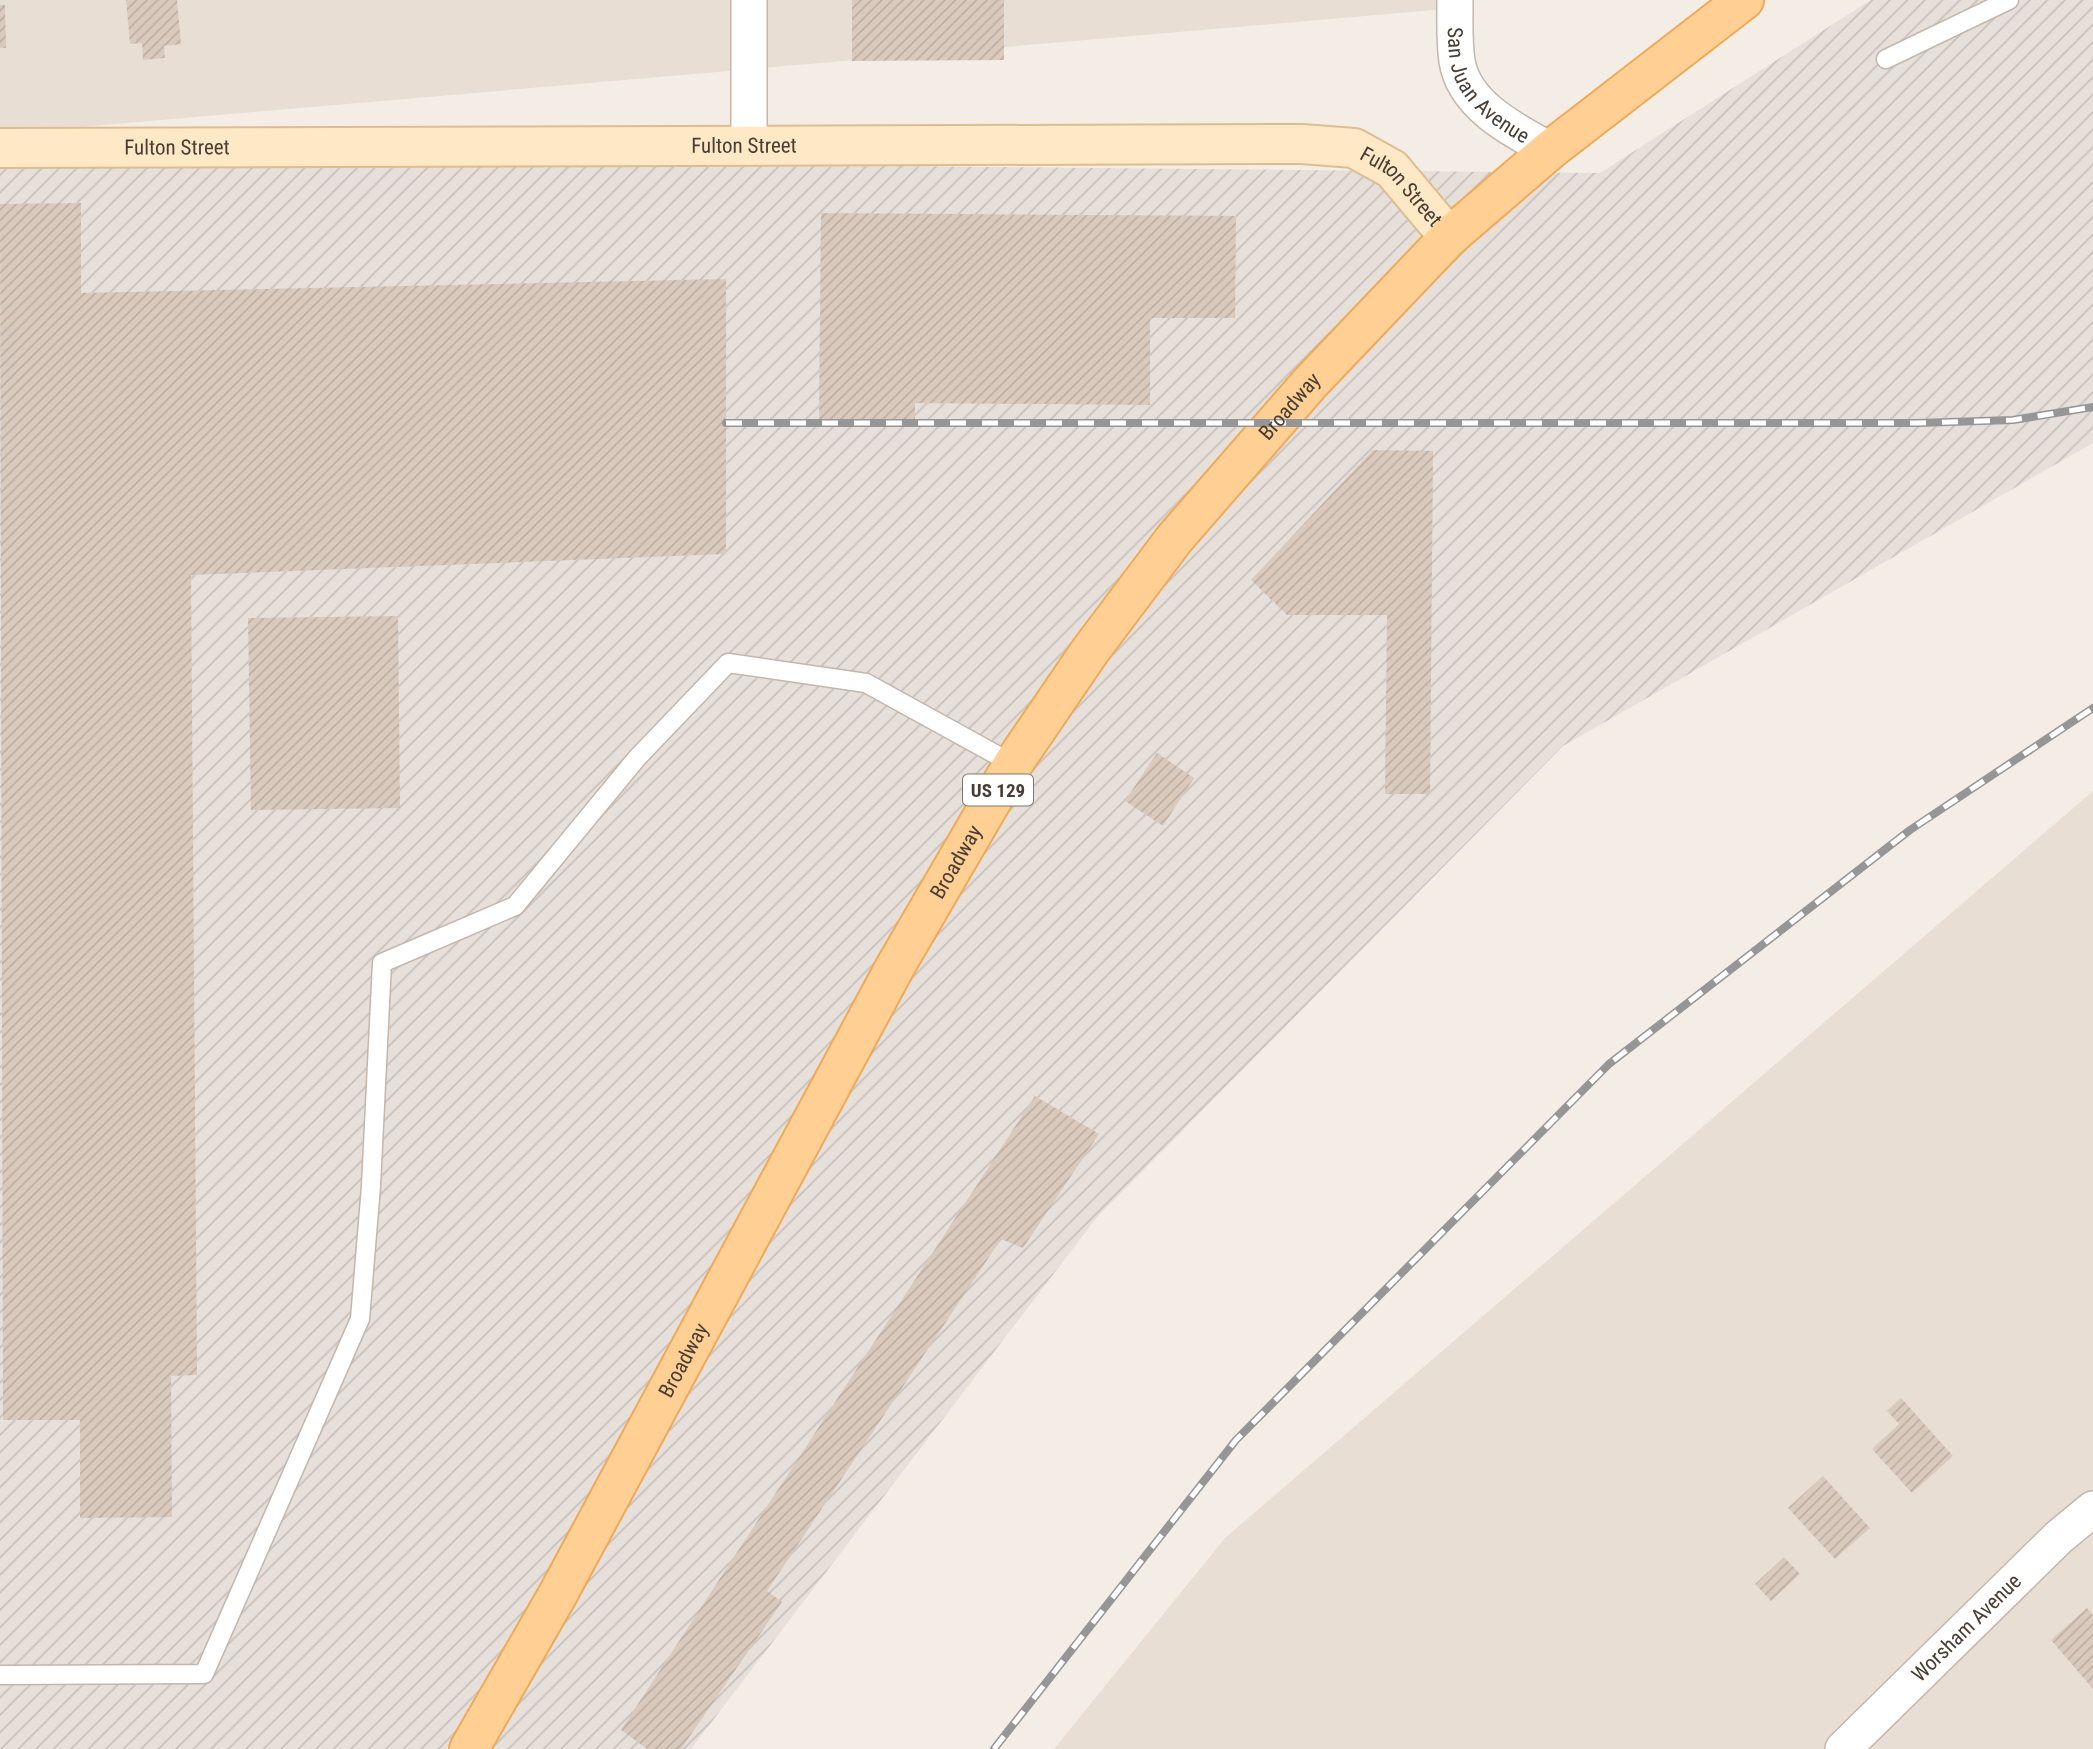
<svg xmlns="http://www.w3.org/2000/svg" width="2093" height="1749" viewBox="0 0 2093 1749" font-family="'Roboto Condensed',sans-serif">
  <defs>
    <pattern id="industrial-furrows" width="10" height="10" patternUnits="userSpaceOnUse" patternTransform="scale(1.75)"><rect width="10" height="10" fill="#e6dfda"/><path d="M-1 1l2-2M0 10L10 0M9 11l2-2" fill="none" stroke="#c7c0bc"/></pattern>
    <pattern id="building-hatch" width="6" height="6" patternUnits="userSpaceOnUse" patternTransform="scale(1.75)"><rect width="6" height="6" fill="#dacabd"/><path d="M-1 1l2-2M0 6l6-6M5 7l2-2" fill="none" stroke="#bdaea3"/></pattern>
  </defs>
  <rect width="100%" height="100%" fill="#f4ede5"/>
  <path fill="#e9ded3" d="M 0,0 L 1463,0 L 1445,9 L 0,134 Z
    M 2093,791 L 2093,1749 L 1054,1749 L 1225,1538 Z"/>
  <path fill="url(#industrial-furrows)" d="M 1871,0 L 2093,0 L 2093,443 L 1563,746 L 1097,1217 L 691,1749 L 0,1749 L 0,157 L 1600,173 Z"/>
  <path fill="url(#building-hatch)" d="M 126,0 L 177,0 L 181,44 L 164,46 L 165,58 L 143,60 L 142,43 L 130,44 Z
    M 852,0 L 1004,0 L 1004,60 L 852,61 Z
    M 0,5 L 5,5 L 6,48 L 0,48 Z
    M 81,203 L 81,293 L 726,279 L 726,554 L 191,575 L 197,1375 L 171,1376 L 172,1517 L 80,1518 L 80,1420 L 3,1420 L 0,204 Z
    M 821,213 L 1236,216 L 1235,318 L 1150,318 L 1150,405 L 915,403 L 915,421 L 819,420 Z
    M 1373,450 L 1433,451 L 1430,794 L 1385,794 L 1387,615 L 1287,615 L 1251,580 Z
    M 398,616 L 400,808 L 251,810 L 248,618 Z
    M 1157,753 L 1194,778 L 1163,826 L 1125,801 Z
    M 1035,1096 L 1099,1134 L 1023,1248 L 1001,1239 L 767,1591 L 782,1602 L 681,1749 L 647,1749 L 621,1730 Z
    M 1901,1398 L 1953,1456 L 1912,1493 L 1872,1449 L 1899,1424 L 1887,1411 Z
    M 1823,1476 L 1870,1528 L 1835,1559 L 1788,1508 Z
    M 1784,1557 L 1800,1574 L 1771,1601 L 1755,1584 Z
    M 2087,1608 L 2093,1615 L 2093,1689 L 2051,1640 Z"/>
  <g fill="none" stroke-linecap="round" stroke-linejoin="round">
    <g stroke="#c4b6aa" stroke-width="21">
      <path id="lane" d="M 1886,59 L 2009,0
        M 0,1675 L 204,1674 L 360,1319 L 371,1186 L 382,963 L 515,906 L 637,758 L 728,663 L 866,683 L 1013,764"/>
    </g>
    <g stroke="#c4b6aa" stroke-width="38">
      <g id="street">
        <path d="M 749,0 L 749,147"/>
        <path id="s1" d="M 1455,0 C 1455,20 1454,41 1457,61 C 1464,106 1515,131 1550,150"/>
        <path id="s2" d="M 1843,1749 L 2059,1537 L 2093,1509"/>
      </g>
    </g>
    <g stroke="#dcbd92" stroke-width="42">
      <g id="secondary">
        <path id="s3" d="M 0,148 L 1302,144 L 1354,148 L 1392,169 L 1449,237"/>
      </g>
    </g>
    <g stroke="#efaa59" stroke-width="42">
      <g id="primary">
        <path id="s4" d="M 469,1749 L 558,1594 L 895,967 L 1013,764 L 1090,651 L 1175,538 L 1310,383 L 1449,237 L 1550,150 L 1744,0"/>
      </g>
    </g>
    <use href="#lane" stroke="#fff" stroke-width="18"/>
    <use href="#street" stroke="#fff" stroke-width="35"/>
    <use href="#secondary" stroke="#ffe8c5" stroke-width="38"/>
    <use href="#primary" stroke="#ffcf94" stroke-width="38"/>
    <g stroke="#969696" stroke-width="8">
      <path id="rail" d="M 726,423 L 1917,423 L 2013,420 L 2093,407
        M 994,1749 L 1236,1440 L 1609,1064 L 1910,830 L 2093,708"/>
    </g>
    <use href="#rail" stroke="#fff" stroke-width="5" stroke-dasharray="16" stroke-linecap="butt"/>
  </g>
  <g text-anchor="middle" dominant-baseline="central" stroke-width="6" stroke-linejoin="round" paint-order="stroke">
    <rect fill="#fff" stroke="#7f7771" stroke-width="2" x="963" y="774.5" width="70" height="31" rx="5"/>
    <g font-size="19" font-weight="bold" fill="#483d34">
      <text x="998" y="790">US 129</text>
    </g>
    <g font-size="21" fill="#483d34" stroke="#fff">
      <text stroke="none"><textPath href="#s1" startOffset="98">San Juan Avenue</textPath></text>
      <text stroke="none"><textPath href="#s3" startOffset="744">Fulton Street</textPath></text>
      <text stroke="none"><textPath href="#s3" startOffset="177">Fulton Street</textPath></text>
      <text stroke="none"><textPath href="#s3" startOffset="1416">Fulton Street</textPath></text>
      <text stroke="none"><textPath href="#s4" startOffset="1578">Broadway</textPath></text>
      <text stroke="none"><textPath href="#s4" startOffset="1012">Broadway</textPath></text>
      <text stroke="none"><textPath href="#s4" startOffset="444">Broadway</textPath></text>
      <text stroke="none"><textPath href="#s2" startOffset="173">Worsham Avenue</textPath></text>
    </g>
  </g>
</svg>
